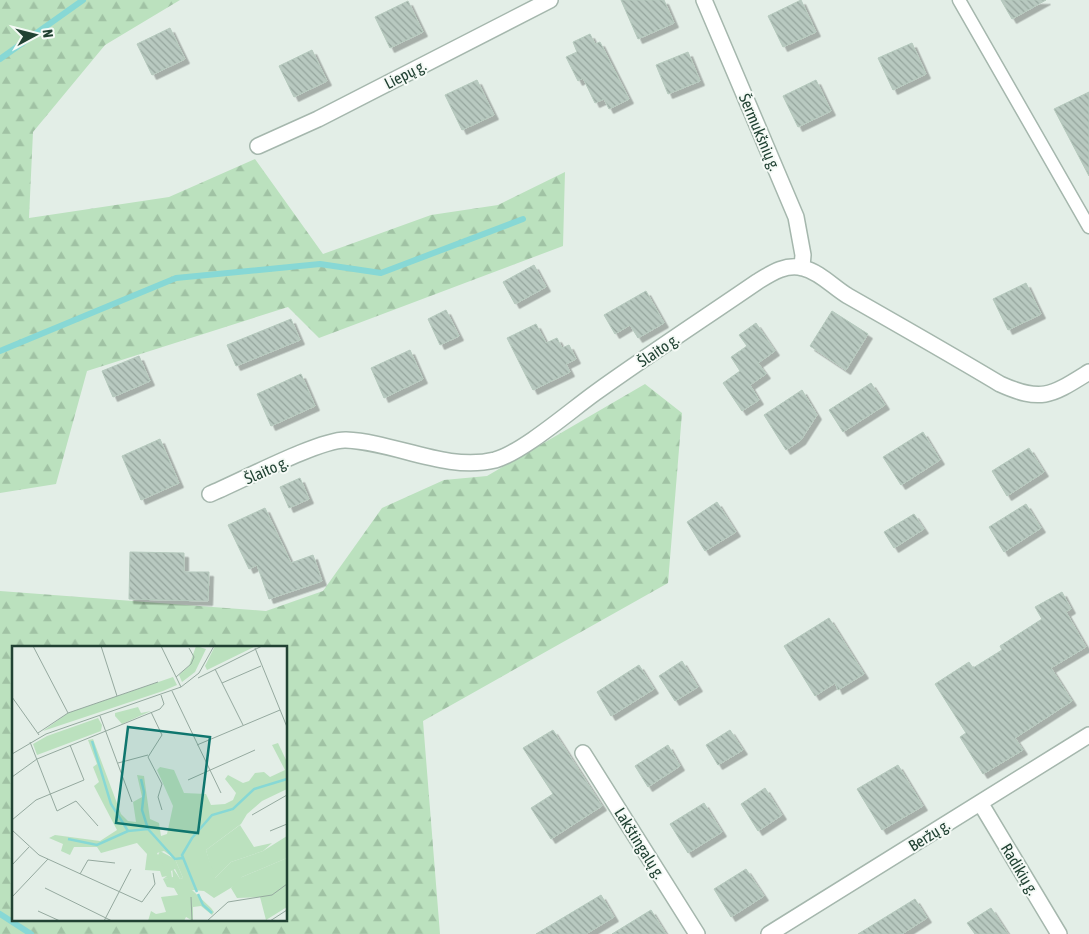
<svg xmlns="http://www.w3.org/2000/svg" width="1089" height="934" viewBox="0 0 1089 934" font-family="'Asap Condensed',sans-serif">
  <defs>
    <pattern id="forest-firs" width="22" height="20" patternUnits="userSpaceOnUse" patternTransform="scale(1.25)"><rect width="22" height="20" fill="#bbe1be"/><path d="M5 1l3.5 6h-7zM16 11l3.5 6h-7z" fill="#a0c2a4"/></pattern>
    <pattern id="building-back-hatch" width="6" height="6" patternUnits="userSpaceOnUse" patternTransform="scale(1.25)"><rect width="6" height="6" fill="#b8c9c0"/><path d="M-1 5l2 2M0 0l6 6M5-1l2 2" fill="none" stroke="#95a59d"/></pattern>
    <filter id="shadow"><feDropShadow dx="4.5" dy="4.5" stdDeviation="0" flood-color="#0004"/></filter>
  </defs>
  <rect width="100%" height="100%" fill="#e3eee7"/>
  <path fill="url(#forest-firs)" fill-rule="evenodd" d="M 0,0 L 180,0 L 105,45 L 33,132 L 29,218 L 169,197 L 255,159 L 323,254 L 431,215 L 498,205 L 565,172 L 563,246 L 319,338 L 288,307 L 87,371 L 56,484 L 0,493 Z
    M 645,384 L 682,413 L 668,583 L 423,721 L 440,934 L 0,934 L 0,591 L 266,611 L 323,591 L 382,508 L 444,480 L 487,476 ZM 14,648 L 286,648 L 286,920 L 14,920 Z"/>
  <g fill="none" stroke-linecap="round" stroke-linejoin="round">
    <path stroke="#87d8d5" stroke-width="6" d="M 0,59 L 83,0
      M 0,351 L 176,278 L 320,264 L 381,273 L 523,219
      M 0,914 L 31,934"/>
  </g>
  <path fill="url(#building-back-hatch)" stroke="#b5c9bd" filter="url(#shadow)" d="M 621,0 L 664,0 L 674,23 L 638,39 Z
    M 801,0 L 816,32 L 783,47 L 768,16 Z
    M 1001,0 L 1046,0 L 1012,19 Z
    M 408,1 L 423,32 L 390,48 L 375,17 Z
    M 170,28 L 185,59 L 152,75 L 137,44 Z
    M 590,34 L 595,44 L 600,42 L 629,99 L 609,109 L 604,99 L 595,103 L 583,78 L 578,81 L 566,57 L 577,52 L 573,42 Z
    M 912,43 L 926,74 L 893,90 L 878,58 Z
    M 312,50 L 327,81 L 294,97 L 279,66 Z
    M 688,52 L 700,81 L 668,94 L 656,65 Z
    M 477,80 L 494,115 L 462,130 L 445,95 Z
    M 816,80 L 831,111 L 798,127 L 783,96 Z
    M 1089,92 L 1089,176 L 1054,109 Z
    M 534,265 L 546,287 L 515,304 L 503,282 Z
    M 1026,283 L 1041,314 L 1008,330 L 993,299 Z
    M 646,291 L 664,323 L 638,338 L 630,325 L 615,334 L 604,315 Z
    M 446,310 L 459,336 L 440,345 L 428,319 Z
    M 832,311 L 868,334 L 846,370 L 810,346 Z
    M 291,319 L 300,340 L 236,366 L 227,345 Z
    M 756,323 L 775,351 L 758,363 L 766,374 L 750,385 L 759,400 L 742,411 L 723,383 L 740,371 L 731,357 L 747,346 L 739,335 Z
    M 536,324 L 546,343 L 557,338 L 562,348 L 569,345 L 576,359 L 566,364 L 570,372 L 533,390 L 507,338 Z
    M 410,350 L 423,379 L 384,398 L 371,368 Z
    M 139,356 L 150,381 L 113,397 L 102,371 Z
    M 301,374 L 315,406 L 271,426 L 257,394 Z
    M 871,383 L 885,405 L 843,432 L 829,410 Z
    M 802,390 L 817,415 L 801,440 L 786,450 L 764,415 Z
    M 923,432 L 940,460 L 901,485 L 883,457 Z
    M 160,439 L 179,483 L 141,500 L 122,456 Z
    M 1029,448 L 1044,472 L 1007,496 L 992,471 Z
    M 300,478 L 309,499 L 289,508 L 280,487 Z
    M 717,502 L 736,532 L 705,551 L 687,522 Z
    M 1026,504 L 1041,528 L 1004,552 L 989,527 Z
    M 265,508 L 291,563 L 313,555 L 322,581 L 269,599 L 257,565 L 249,569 L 228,525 Z
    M 914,514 L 924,529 L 894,548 L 884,532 Z
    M 130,552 L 184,553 L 184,572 L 209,572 L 208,601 L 129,599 Z
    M 1062,592 L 1071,609 L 1066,612 L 1086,647 L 1051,668 L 1072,701 L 1015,738 L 1023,750 L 983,774 L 960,737 L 966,733 L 935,684 L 969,662 L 973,668 L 1002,650 L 1000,646 L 1042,619 L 1035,607 Z
    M 829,618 L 864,674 L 838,690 L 835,683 L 815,696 L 784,646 Z
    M 682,661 L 698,687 L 675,701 L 659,676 Z
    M 639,665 L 654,689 L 611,716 L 597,692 Z
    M 553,730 L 602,806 L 551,839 L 531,808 L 553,794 L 523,748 Z
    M 730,730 L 743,750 L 718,765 L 706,745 Z
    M 668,745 L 680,766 L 648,787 L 635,766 Z
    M 898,765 L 923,806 L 882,830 L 857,789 Z
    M 765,788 L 782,815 L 758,831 L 741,804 Z
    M 704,803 L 722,832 L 688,853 L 670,824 Z
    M 746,869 L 764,896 L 731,917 L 714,889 Z
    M 601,895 L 614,917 L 586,934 L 536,934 Z
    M 915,899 L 927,918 L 902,934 L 858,934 Z
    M 991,908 L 1008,934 L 975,934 L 967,923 Z
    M 651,910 L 666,934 L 612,934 Z"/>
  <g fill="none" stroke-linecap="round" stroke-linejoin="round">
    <g stroke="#a5b7ad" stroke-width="15">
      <path id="service" d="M 959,0 L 1089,227"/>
    </g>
    <g stroke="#a5b7ad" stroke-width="18">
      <path id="minor" d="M 704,0 L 796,217 L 803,255 L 802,267
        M 258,146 L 318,119 L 550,0
        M 210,494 C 239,482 320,439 346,440 C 395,442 446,472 495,460 C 523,452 570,411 595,393 C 648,355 703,319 757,282 C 770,274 786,263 803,268 C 820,272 833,287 848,296 C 899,325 950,354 1000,384 C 1042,403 1052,395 1089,372
        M 583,753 L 697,934
        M 981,804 L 1059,934
        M 769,934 L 1089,735"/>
    </g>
    <use href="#service" stroke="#fff" stroke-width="12"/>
    <use href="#minor" stroke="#fff" stroke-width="15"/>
  </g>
  <g text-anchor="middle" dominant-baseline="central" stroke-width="4" stroke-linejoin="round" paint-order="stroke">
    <g font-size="16" fill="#214233" stroke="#f5faf6">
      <text transform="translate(405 74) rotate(-27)">Liepų g.</text>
      <text transform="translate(760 132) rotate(67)">Šermukšnių g.</text>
      <text transform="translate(658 350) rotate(-34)">Šlaito g.</text>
      <text transform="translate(266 470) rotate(-24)">Šlaito g.</text>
      <text transform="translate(929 835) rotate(-32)">Beržų g.</text>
      <text transform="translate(640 843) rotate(58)">Lakštingalų g.</text>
      <text transform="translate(1020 869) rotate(59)">Radikių g.</text>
    </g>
  </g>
  <g transform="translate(12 646)">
    <rect width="275" height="275" fill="#e3eee7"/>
    <path d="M 184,0 L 194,3 L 183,26 L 170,36 L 167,29 L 177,20 ZM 203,0 L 244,0 L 195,24 L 193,20 ZM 161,31 L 165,39 L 151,45 L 31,85 L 56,67 ZM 86,72 L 90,79 L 89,85 L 25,109 L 21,98 L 35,90 ZM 228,179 L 242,201 L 260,197 L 251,205 L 219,216 L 202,233 L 194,204 ZM 148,205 L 163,213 L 171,232 L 168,233 L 163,223 L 159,225 L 160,232 L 151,233 L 155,230 L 145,211 Z" fill="#bbe1be"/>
    <path d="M 126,61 L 129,67 L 139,65 L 110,78 L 103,70 L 103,67 ZM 81,93 L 109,168 L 116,175 L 124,176 L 121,156 L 130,151 L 125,129 L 132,130 L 138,173 L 147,177 L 149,190 L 155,188 L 161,160 L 145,124 L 148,121 L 162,124 L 172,147 L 194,148 L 199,159 L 213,158 L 221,154 L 224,147 L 213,133 L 216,129 L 231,137 L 237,135 L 243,127 L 252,126 L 258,131 L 273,124 L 260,99 L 266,97 L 275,116 L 275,143 L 250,155 L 235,168 L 229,178 L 194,204 L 203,232 L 219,216 L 251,205 L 275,190 L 275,212 L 230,231 L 227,237 L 202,252 L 192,245 L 180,244 L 199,262 L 202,266 L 200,269 L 189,260 L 181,261 L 181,275 L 174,271 L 172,275 L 136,275 L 139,265 L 144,268 L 154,266 L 149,251 L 166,249 L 162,242 L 155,241 L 151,233 L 161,231 L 160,221 L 168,233 L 171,232 L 163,213 L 152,205 L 145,207 L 156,230 L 150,231 L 148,225 L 133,224 L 135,208 L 125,197 L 89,207 L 85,201 L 62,201 L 58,209 L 49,205 L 51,198 L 37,192 L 43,189 L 88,195 L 105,184 L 82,140 L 87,136 L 81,121 L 85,118 L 76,94 Z" fill="#bbe1be"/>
    <path d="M 275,212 L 275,261 L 254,274 L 248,251 L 225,252 L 219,242 L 230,231 Z" fill="#bbe1be"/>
    <path fill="none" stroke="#87d8d5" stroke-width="2.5" d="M 80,95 L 99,158 L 116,185M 129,133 L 132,146 L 130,164 L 136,183M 56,193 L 85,199 L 116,185 L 136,183 L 163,213 L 171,212M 185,246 L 170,209 L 180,192 L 200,169 L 221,163 L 242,143 L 275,133M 186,248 L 191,259 L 200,267"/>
    <path fill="none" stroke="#95a99f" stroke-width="1" d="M 21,0 L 56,67M 89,0 L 105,50M 149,0 L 169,41M 243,2 L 275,81M 203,23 L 231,79M 164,31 L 179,18 L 182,11 L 177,2M 186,32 L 250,0M 210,37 L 249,20M 160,45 L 209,147M 0,51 L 27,89M 139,66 L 150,89 L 136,111 L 150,138 L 146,151 L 150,164M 88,70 L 120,156M 26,87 L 56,67 L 146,36M 18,96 L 45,165 L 64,155 L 86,180M 185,99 L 268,64M 0,108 L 34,88 L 169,41 L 187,27 L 202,0M 106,117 L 136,109M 0,131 L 25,113 L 148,63 L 152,58 L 149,49M 176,134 L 243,104M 240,169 L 275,149M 0,174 L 24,154 L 72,134 L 58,99M 0,184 L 27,209 L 130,256 L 143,238 L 141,227M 258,185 L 275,178M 0,219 L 17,201M 68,228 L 76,214 L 103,217M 33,242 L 100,275M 0,251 L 36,213M 179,251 L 180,275M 26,265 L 48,275M 92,275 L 119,223M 195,275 L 216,256 L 260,249 L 275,238M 258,275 L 275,264"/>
    <path fill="#0f766e" fill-opacity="0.15" stroke="#0f766e" stroke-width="2.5" d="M 116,81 L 198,91 L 186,187 L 104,177 Z"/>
    <rect width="275" height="275" fill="none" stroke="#214233" stroke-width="2.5"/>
  </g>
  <g transform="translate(35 35) rotate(83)" stroke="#f5faf6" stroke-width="4" paint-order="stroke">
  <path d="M0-4L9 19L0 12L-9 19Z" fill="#214233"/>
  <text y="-8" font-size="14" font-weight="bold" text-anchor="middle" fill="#214233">N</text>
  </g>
</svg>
